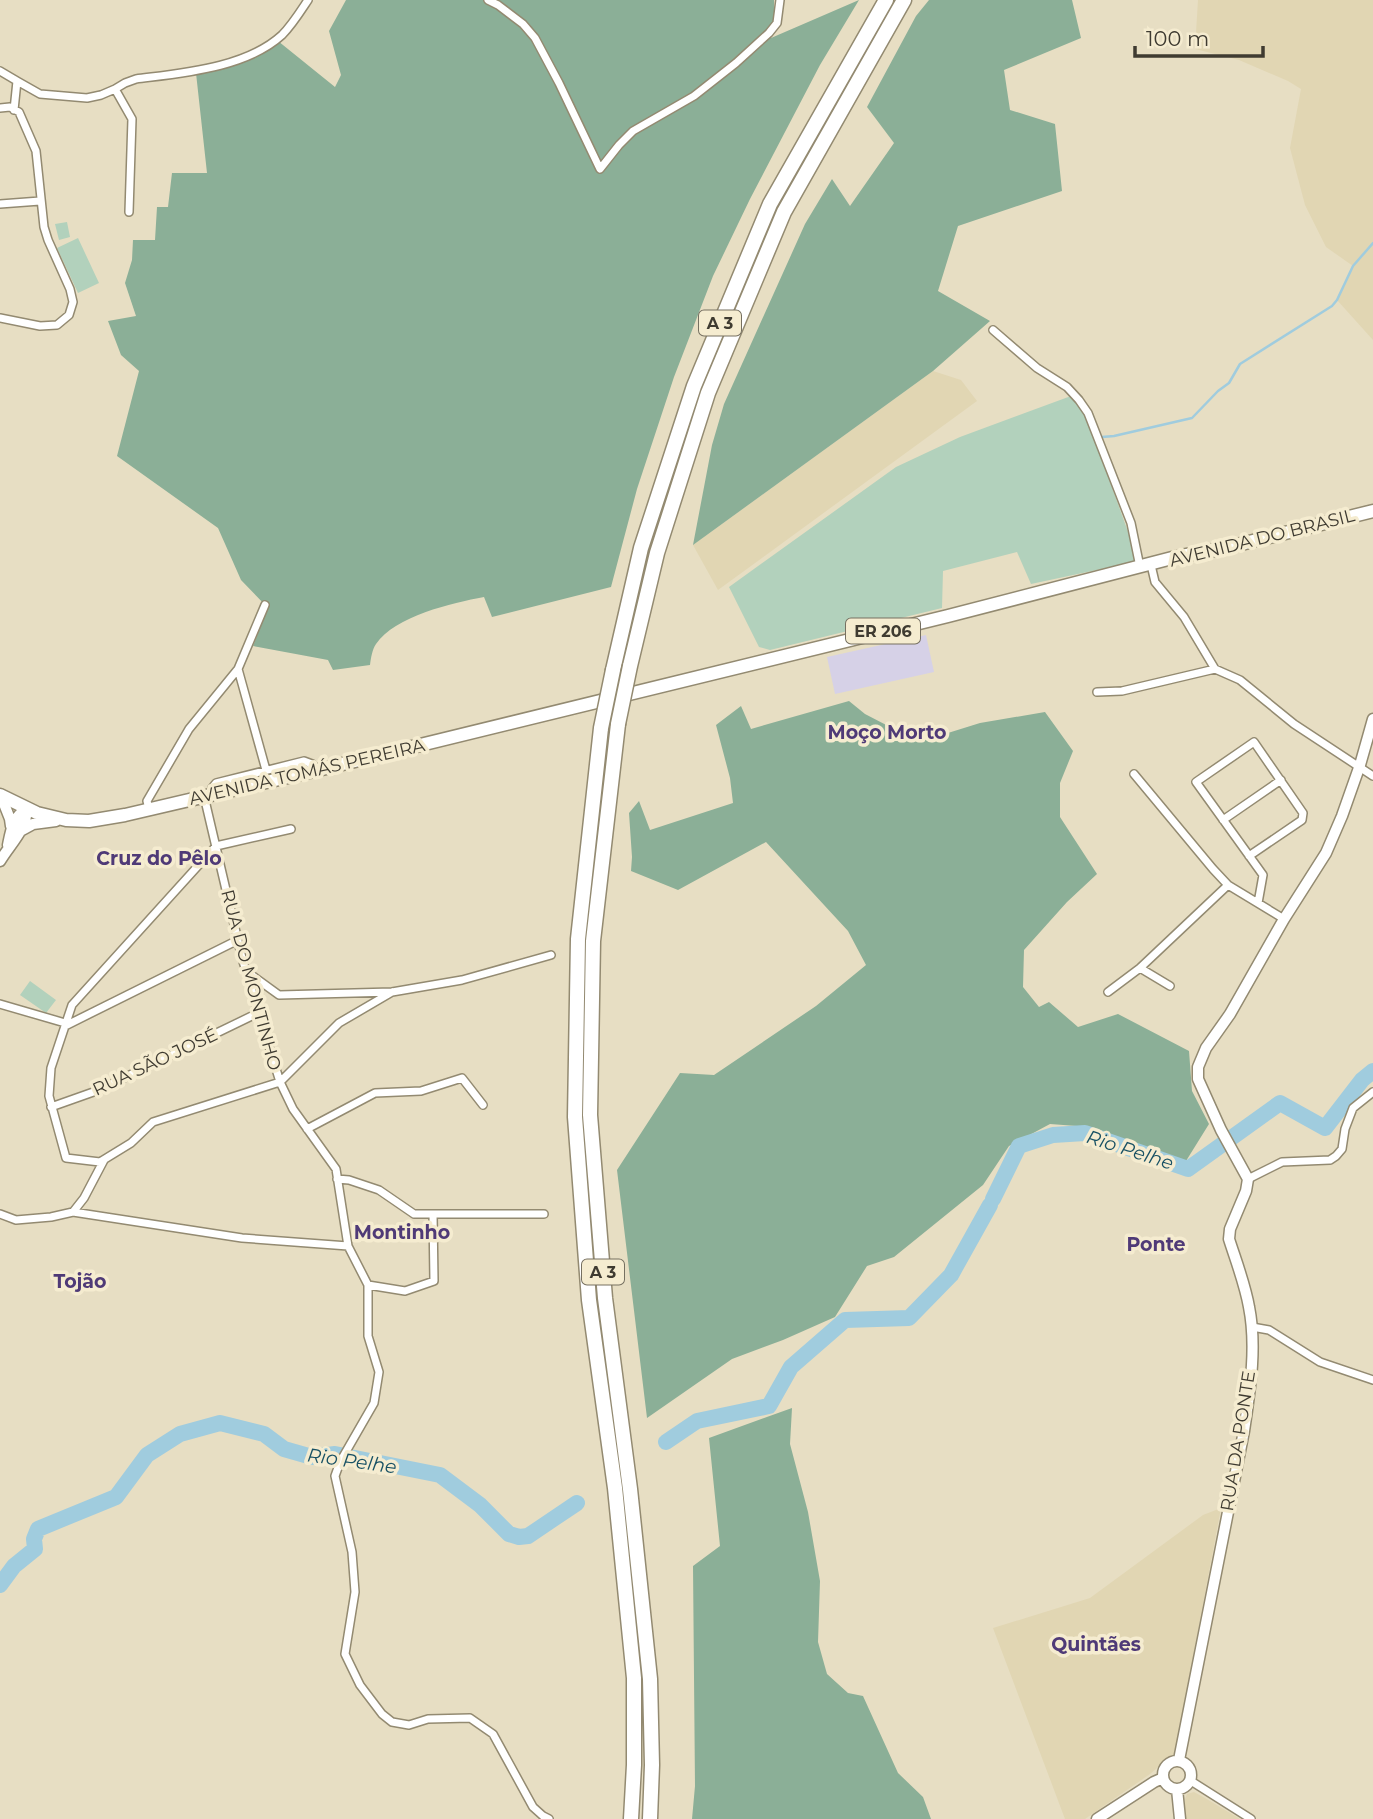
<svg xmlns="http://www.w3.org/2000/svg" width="1373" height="1819" viewBox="0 0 1373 1819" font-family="Montserrat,sans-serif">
  <rect width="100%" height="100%" fill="#e7dec3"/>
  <path fill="#d6d1e7" d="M 926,635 L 934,672 L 835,694 L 827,657 Z"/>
  <path fill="#e1d6b3" d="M 1198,0 L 1373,0 L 1373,340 L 1337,300 L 1353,266 L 1326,247 L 1305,205 L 1290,148 L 1301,89 L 1288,81 L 1239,60 L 1195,49 Z
    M 933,371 L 961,380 L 977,401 L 718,590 L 693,545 Z
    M 1221,1508 L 1175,1753 L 1150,1774 L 1085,1819 L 1065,1819 L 993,1628 L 1090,1598 L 1203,1515 Z
    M 1194,1792 L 1205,1798 L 1240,1819 L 1185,1819 L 1185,1799 L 1187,1794 Z"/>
  <path fill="#b2d1bc" d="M 67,222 L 70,237 L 59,240 L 55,224 Z
    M 78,238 L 99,283 L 78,293 L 57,248 Z
    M 1071,396 L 1085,412 L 1127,529 L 1136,556 L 1134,562 L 1031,584 L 1017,552 L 943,571 L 942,608 L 770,650 L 759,647 L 729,587 L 896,467 L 960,437 Z
    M 30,981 L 56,1000 L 46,1013 L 20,995 Z"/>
  <path fill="#8baf97" d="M 346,0 L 774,0 L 774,15 L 771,38 L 859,0 L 820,65 L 750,199 L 713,276 L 674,377 L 637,489 L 611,587 L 492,617 L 484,597 C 452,603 395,616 376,644 C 372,650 371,658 370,665 L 333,670 L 328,660 L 253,646 L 268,608 L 241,580 L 218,528 L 117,456 L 139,371 L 121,355 L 108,321 L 136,316 L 125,283 L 132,260 L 133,240 L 155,240 L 157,207 L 168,207 L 172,173 L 207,173 L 196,73 C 226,68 256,62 278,41 L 335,87 L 341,75 L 329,31 Z
    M 929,0 L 1072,0 L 1081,38 L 1004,70 L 1010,110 L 1055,124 L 1062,191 L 958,226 L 938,291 L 990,321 L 933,371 L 693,545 L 712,445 L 724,404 L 805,224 L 832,179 L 850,206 L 894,143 L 867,107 L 916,16 Z
    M 849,701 L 865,714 L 919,742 L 980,723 L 1045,712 L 1073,751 L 1060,783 L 1060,817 L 1097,874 L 1067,902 L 1024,950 L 1023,987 L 1039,1007 L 1049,1002 L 1078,1027 L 1118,1014 L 1189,1051 L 1192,1091 L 1209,1124 L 1186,1161 L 1090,1127 L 1050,1124 L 1009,1146 L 983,1185 L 894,1257 L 867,1266 L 835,1317 L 783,1340 L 732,1359 L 647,1418 L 617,1170 L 680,1073 L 714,1075 L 816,1006 L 866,965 L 848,931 L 766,842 L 678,890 L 631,871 L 632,857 L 629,813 L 639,801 L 650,830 L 733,803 L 730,778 L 716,725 L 741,706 L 751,729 Z
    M 792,1408 L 790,1444 L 808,1512 L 820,1581 L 818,1642 L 827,1674 L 848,1693 L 863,1696 L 898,1773 L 923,1797 L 931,1819 L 692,1819 L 695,1786 L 693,1566 L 720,1546 L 709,1438 Z"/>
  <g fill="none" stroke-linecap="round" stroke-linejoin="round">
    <path stroke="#a0ccde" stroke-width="2.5" d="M 1102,437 L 1114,436 L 1192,418 L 1218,391 L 1229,383 L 1240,364 L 1332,306 L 1337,300 L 1353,266 L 1373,243"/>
    <path stroke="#a0ccde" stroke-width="16" d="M 993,1199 L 1019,1146 L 1053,1135 L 1085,1133 L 1188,1169 L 1280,1103 L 1325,1128 L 1362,1080 L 1373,1071
      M 666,1442 L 697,1421 L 769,1406 L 791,1367 L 845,1320 L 909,1318 L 951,1275 L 990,1205
      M 0,1585 L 14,1566 L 35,1549 L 34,1539 L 38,1529 L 116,1497 L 147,1455 L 180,1434 L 220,1423 L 264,1434 L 284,1449 L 312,1457 L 335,1454 L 440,1475 L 480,1505 L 509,1534 L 519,1537 L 528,1536 L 577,1503"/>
    <g stroke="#938a71" stroke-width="10">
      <path id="street" d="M 488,0 L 498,5 L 523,24 L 535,38 L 559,83 L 600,169 L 619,145 L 633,131 L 694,96 L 736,63 L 769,33 L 777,23 L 780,0
        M 0,71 L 17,81 L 14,110
        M 17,81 L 40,94 L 87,98 L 101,95 L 115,89 L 132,119 L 129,212
        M 115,89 L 125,83 L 136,79 C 182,73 246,68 282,35 C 292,25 300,12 308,0
        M 0,108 L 10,107 L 19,112 L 36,151 L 44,227 L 48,240 L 70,289 L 73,302 L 69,315 L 57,325 L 40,326 L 0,318
        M 0,204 L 40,201
        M 993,330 L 1037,368 L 1067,387 L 1079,400 L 1088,413 L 1131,523 L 1140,567
        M 1151,565 L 1155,582 L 1184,617 L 1215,669 L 1240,680 L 1294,724 L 1373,776
        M 265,605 L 238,669 L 266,770
        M 1097,692 L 1122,691 L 1215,669
        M 1134,774 L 1213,869 L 1228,885 L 1284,919
        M 210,795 L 212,788 L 216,783 L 304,761 L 312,764 L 317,770
        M 204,796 L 242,958 L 280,1082 L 293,1109 L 336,1169 L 348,1246 L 368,1285 L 368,1336 L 379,1372 L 374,1403 L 340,1462 L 335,1476 L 352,1552 L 355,1592 L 345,1654 L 360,1685 L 382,1714 L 392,1722 L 409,1725 L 428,1719 L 470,1718 L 493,1734 L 533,1807 L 543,1816 L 549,1819
        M 149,809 L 147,801 L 189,729 L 238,669
        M 1223,820 L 1281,780
        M 291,829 L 216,846 L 72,1005 L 51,1068 L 49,1096 L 66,1158 L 100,1162 L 131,1143 L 153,1122 L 280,1082 L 339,1023 L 392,992
        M 1249,856 L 1302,820 L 1303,813 L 1254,742 L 1196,782 L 1263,875 L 1258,903
        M 1140,968 L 1170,986
        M 246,971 L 279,995 L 392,992 L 462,980 L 551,955
        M 1108,992 L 1140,968 L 1228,885
        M 0,1004 L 65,1023
        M 65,1026 L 238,940
        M 51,1107 L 99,1090 L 258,1013
        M 307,1129 L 375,1093 L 421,1091 L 462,1078 L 483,1105
        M 337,1179 L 349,1180 L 379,1190 L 414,1214 L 544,1214
        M 1248,1179 L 1282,1162 L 1330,1160 L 1336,1156 L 1342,1149 L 1345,1129 L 1353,1108 L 1373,1092
        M 73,1212 L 242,1238 L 348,1246
        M 0,1214 L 16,1220 L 51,1217 L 73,1212 L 84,1198 L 104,1160
        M 368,1285 L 405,1291 L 434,1281 L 433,1214
        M 1252,1327 L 1269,1330 L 1320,1362 L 1373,1380
        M 1191,1781 L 1251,1819"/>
    </g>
    <g stroke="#938a71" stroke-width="13">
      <path id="secondary" d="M 1,796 L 10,819 L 11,826
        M 22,830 L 33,824 L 56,821
        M 8,845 C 11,830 13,816 27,809
        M 0,861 C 11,843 26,830 27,809
        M 1179,1760 L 1244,1431 C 1250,1390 1257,1347 1249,1307 C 1245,1284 1236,1261 1229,1239 L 1230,1229 L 1246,1191 L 1248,1179 L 1221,1130 L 1198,1079 L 1198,1067 L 1206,1048 L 1230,1014 L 1284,919 L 1326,853 L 1342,816 L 1360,765 L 1373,719
        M1163 1775a14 14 0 1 1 28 0a14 14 0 1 1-28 0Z
        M 1177,1789 L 1180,1819
        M 1097,1819 L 1154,1782 L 1163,1778"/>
    </g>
    <g stroke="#938a71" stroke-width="15">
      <path id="primary" d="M 0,795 L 37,813 L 66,820 L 89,821 L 125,815 L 318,770 L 948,616 L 1176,557 L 1225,548 L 1373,511"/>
    </g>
    <g stroke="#938a71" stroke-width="17">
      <path id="highway" d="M 630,666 L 657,553 L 708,393 L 784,212 L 904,0
        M 613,670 L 641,548 L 694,386 L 770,204 L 886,0
        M 618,724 L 593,941 L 590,1115 L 605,1298 L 630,1489 L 650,1679 L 652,1765 L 650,1819
        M 601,728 L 578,939 L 575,1117 L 589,1300 L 615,1488 L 634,1678 L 634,1765 L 631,1819"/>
    </g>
    <use href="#street" stroke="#fff" stroke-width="7"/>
    <use href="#secondary" stroke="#fff" stroke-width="10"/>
    <use href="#primary" stroke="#fff" stroke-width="12"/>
    <use href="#highway" stroke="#fff" stroke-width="14"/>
    <g stroke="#938a71" stroke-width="17" stroke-linecap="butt">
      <path id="highway-bridge" d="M 618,724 L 630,666
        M 601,728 L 613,670"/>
    </g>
    <use href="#highway-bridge" stroke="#fff" stroke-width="14"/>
  </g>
  <g text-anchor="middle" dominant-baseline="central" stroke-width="7" stroke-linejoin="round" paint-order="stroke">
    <g fill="#f5ecd0" stroke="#767061" stroke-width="2">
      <rect x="699" y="310.5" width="42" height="25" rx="5"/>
      <rect x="846" y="618.5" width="74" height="25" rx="5"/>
      <rect x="582" y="1259.5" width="42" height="25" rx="5"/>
    </g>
    <g font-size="16" font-weight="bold" fill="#3f3b31">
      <text x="720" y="323">A 3</text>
      <text x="883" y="631">ER 206</text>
      <text x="603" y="1272">A 3</text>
    </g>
    <g font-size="18" fill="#3f3b31" stroke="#f5ecd0">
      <text transform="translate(1262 538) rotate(-14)">AVENIDA DO BRASIL</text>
      <text transform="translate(307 772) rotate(-13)">AVENIDA TOMÁS PEREIRA</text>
      <text transform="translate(251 980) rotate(75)">RUA DO MONTINHO</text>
      <text transform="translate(155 1062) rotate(-25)">RUA SÃO JOSÉ</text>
      <text transform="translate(1238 1441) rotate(-81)">RUA DA PONTE</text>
    </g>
    <g font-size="19" font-weight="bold" fill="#4f3a77" stroke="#f5ecd0">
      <text x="887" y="732">Moço Morto</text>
      <text x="159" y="858">Cruz do Pêlo</text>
      <text x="402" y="1232">Montinho</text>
      <text x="1156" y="1244">Ponte</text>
      <text x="80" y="1281">Tojão</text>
      <text x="1096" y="1644">Quintães</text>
    </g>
    <g font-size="19" font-style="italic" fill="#185164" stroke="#f5ecd0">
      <text transform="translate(1130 1150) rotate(18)">Rio Pelhe</text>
      <text transform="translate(352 1461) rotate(8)">Rio Pelhe</text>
    </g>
  </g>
  <path d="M1135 46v10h128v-10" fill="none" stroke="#3f3b31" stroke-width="3.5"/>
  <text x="1146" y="46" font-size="21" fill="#3f3b31" stroke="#f5ecd0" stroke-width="5" paint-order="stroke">100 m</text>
</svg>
